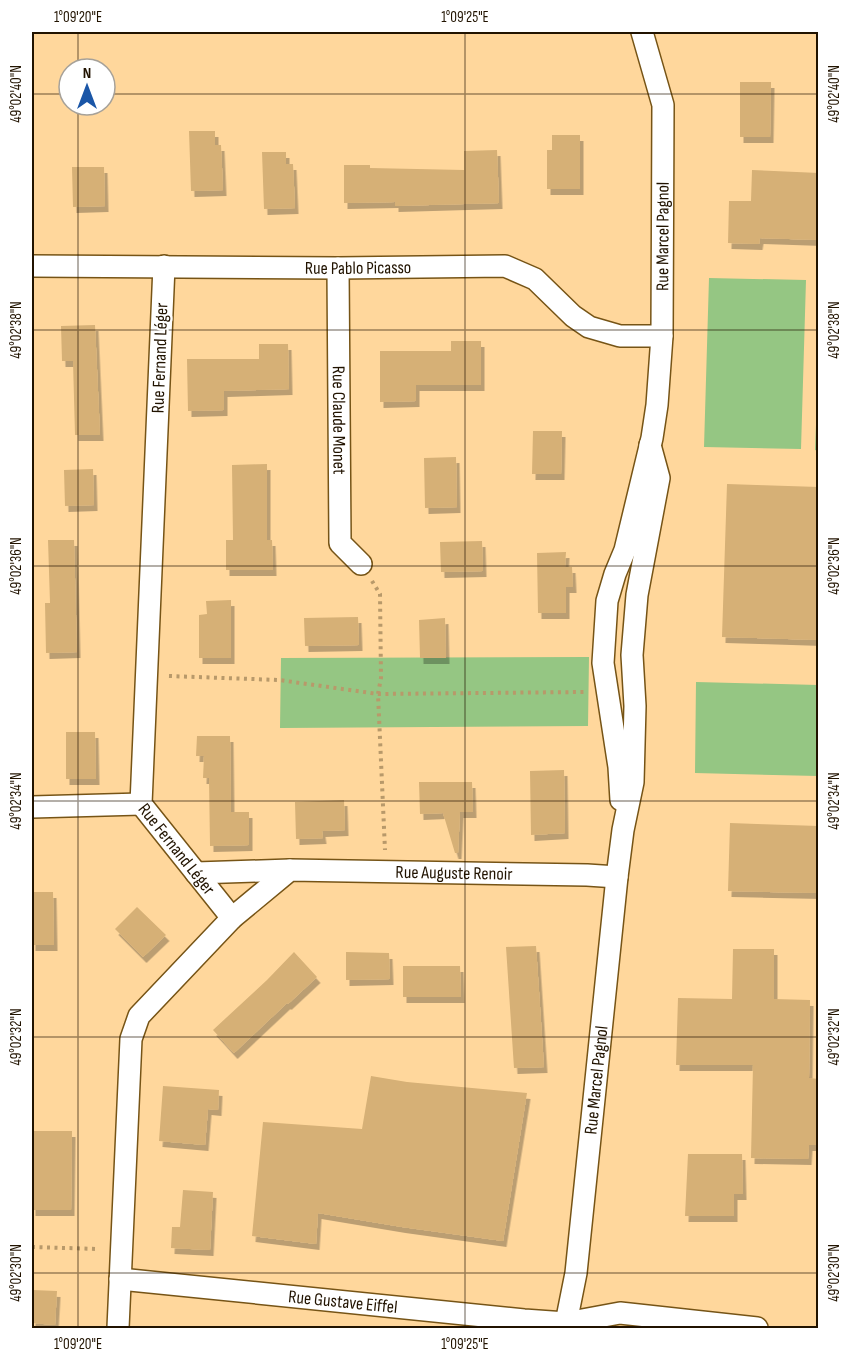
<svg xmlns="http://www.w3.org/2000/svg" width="850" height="1360" viewBox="0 0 850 1360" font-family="'Sofia Sans Condensed',sans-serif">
  <defs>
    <filter id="shadow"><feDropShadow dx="3.5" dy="6" stdDeviation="0" flood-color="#0004"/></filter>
  </defs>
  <rect width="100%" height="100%" fill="#ffd79c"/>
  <path fill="#95c683" d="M 709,278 L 806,280 L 801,449 L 704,447 Z
    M 818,374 L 818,451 L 815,450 Z
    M 589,657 L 588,726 L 280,728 L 281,658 Z
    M 696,682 L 818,685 L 818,776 L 695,773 Z"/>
  <path fill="#d6b076" filter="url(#shadow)" d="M 740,82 L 771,82 L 770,137 L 740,137 Z
    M 189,131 L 215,131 L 215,145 L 221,145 L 223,190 L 191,191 Z
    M 552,135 L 580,135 L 580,189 L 547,189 L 547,150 L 552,150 Z
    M 497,150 L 499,203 L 395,206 L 395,202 L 344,203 L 344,165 L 370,165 L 370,168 L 464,170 L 464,151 Z
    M 262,152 L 286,152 L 286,164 L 293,164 L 295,208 L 264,209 Z
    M 72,167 L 104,167 L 105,206 L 73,207 Z
    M 752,170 L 819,173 L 819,240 L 760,238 L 759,244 L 728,243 L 729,201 L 751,201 Z
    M 95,325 L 100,435 L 75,435 L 73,361 L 62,361 L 61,326 Z
    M 451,341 L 481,341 L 481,385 L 416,385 L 416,401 L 380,402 L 380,351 L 451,351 Z
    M 259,344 L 288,344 L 289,389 L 224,391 L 224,410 L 188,411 L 187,359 L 259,359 Z
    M 533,431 L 562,431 L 561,474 L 532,474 Z
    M 456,457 L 457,507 L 425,508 L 424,458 Z
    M 267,464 L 267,540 L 272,540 L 273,570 L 226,570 L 226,540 L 233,540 L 232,465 Z
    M 93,469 L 94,505 L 65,506 L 64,470 Z
    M 727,484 L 819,487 L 819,640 L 722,637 Z
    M 48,540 L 74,540 L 77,652 L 46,653 L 45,603 L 50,603 Z
    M 482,541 L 483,571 L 441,572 L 440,542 Z
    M 566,552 L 565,567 L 572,567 L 573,587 L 566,587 L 566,613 L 538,613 L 537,553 Z
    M 231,600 L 231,658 L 199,658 L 199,615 L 207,614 L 206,601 Z
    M 358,617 L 359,645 L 305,646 L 304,618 Z
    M 445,618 L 446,658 L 420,658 L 419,620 Z
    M 66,732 L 95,732 L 96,779 L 66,779 Z
    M 197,736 L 230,736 L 231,812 L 249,812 L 249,845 L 210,846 L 209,778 L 203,778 L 204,756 L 196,756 Z
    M 564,770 L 565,833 L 531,835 L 530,771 Z
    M 419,782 L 472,782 L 473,812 L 460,812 L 458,853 L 455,853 L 443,813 L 420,814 Z
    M 344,800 L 345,830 L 322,831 L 323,838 L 296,839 L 295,802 Z
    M 730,823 L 819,826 L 819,893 L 728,891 Z
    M 32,892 L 53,892 L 54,945 L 32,945 Z
    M 137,907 L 166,935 L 143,957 L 115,929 Z
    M 536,946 L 544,1067 L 514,1068 L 506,947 Z
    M 733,949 L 774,949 L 774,999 L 810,1000 L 809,1078 L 819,1079 L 819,1145 L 809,1145 L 808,1159 L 751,1158 L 753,1065 L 676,1065 L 678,998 L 732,999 Z
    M 294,952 L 317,977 L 288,1004 L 287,1003 L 234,1053 L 213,1030 L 267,980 Z
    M 346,952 L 389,953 L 390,979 L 346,980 Z
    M 403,966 L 460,966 L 461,997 L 403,997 Z
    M 371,1076 L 407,1082 L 527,1093 L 503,1241 L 402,1227 L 318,1213 L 316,1244 L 252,1236 L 263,1122 L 362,1129 Z
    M 163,1086 L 219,1090 L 218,1110 L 208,1109 L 205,1145 L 159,1141 Z
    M 32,1131 L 72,1131 L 71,1210 L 32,1210 Z
    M 688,1154 L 742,1154 L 743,1194 L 734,1194 L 734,1216 L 685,1216 Z
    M 183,1190 L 213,1192 L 210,1250 L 171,1248 L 172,1227 L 180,1227 Z
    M 32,1290 L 57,1291 L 55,1325 L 32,1323 Z"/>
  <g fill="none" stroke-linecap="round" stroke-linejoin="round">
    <g stroke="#765416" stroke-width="24">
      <g id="minor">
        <path id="s1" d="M 32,266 L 338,268 L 505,266 L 535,279 L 573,316 L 589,327 L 620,336 L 662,336"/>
        <path id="s2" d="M 164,266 L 141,804 L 232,918"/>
        <path id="s3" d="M 338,268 L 340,543 L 361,564"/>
        <path id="s4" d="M 621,800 L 619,767 L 603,663 L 607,601 L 615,574 L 625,550 L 652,438 L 657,405 L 662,336 L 663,105 L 642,32"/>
        <path d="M 32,807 L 141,804"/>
        <path d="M 196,873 L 290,870"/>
        <path id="s5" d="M 120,1279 L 524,1320 L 566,1323 L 620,1313 L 757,1328"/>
        <path id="s6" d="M 118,1328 L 131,1039 L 139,1016 L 232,918 L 290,870 L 587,875 L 617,877"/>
        <path id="s7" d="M 565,1328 L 576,1273 L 617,877 L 623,830 L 633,782 L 635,706 L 632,655 L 637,595 L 659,478 L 650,445"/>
      </g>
    </g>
    <path stroke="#b8996a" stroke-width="4" stroke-dasharray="3 4.5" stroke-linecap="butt" d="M 372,581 L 380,594 L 381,678 L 378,694 L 385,850
      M 169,676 L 279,680 L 378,694 L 584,692
      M 32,1247 L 99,1249"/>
    <use href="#minor" stroke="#fff" stroke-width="21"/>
  </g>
  <path fill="none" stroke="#211300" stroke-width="1.5" stroke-opacity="0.45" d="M 78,32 L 78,69M 465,32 L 465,1328M 32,94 L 69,94M 105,94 L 818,94M 78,105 L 78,1328M 32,330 L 818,330M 32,566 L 818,566M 32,801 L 818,801M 32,1037 L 818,1037M 32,1273 L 818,1273"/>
  <g text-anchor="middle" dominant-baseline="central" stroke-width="4.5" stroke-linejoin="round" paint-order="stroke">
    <g font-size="18" fill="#211300" stroke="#fff">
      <text stroke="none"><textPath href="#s4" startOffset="572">Rue Marcel Pagnol</textPath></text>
      <text stroke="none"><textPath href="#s1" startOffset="326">Rue Pablo Picasso</textPath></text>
      <text transform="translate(160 358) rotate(-88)">Rue Fernand Léger</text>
      <text stroke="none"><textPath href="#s3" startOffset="152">Rue Claude Monet</textPath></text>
      <text stroke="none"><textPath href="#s2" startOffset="596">Rue Fernand Léger</textPath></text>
      <text stroke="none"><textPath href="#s6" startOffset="688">Rue Auguste Renoir</textPath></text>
      <text stroke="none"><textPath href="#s7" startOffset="250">Rue Marcel Pagnol</textPath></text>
      <text stroke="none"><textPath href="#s5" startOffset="224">Rue Gustave Eiffel</textPath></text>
    </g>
  </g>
  <rect width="850" height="1360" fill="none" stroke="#ffffff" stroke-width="66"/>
  <g transform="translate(87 87)"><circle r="28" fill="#ffffff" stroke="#a6a199" stroke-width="1.5"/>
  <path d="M0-4.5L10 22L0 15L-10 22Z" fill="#1a56a7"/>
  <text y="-9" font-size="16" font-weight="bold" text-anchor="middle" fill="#211300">N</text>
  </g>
  <rect x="33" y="33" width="784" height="1294" fill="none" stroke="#211300" stroke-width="2"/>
  <g font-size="15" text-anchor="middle" fill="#211300">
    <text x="78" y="22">1°09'20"E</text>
    <text x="465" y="22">1°09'25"E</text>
    <text transform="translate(16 94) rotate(-90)" y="5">49°02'40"N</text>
    <text transform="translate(834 94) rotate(-90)" y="5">49°02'40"N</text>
    <text transform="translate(16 330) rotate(-90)" y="5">49°02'38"N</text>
    <text transform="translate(834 330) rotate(-90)" y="5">49°02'38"N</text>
    <text transform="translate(16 566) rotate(-90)" y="5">49°02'36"N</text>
    <text transform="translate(834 566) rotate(-90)" y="5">49°02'36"N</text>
    <text transform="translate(16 801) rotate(-90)" y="5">49°02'34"N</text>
    <text transform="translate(834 801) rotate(-90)" y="5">49°02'34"N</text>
    <text transform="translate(16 1037) rotate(-90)" y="5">49°02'32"N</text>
    <text transform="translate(834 1037) rotate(-90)" y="5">49°02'32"N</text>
    <text transform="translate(16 1273) rotate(-90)" y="5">49°02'30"N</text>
    <text transform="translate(834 1273) rotate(-90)" y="5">49°02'30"N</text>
    <text x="78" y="1349">1°09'20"E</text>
    <text x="465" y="1349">1°09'25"E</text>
  </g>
</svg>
